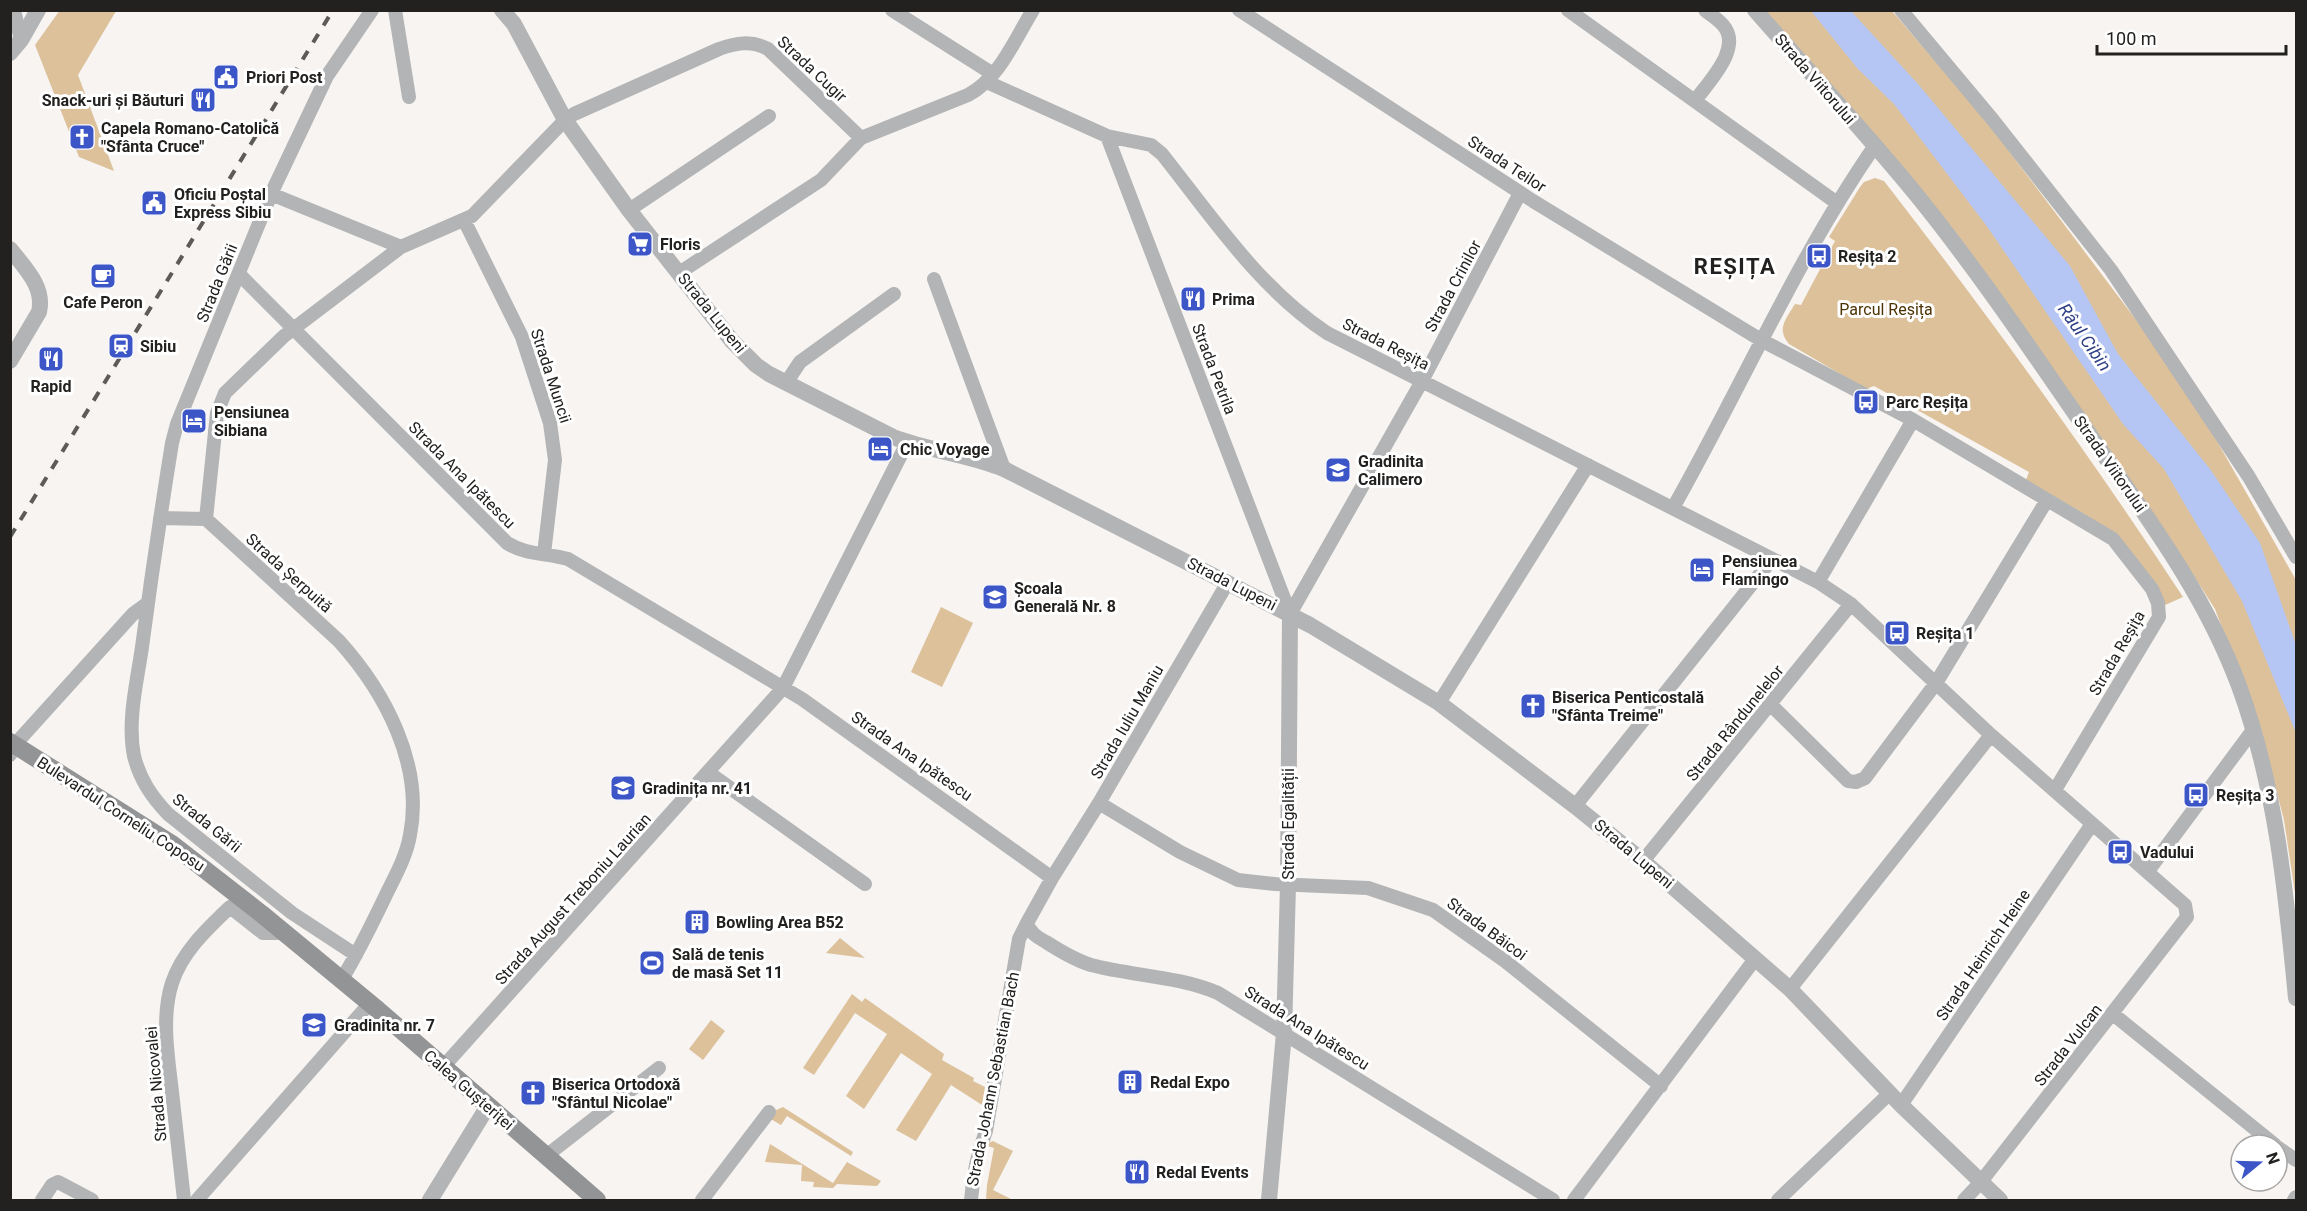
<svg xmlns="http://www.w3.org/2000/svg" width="2307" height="1211" viewBox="0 0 2307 1211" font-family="Roboto,sans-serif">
  <rect width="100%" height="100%" fill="#f7f4f1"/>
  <path fill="#dcc19b" d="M 60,10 L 116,11 L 78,75 L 114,171 L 79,157 L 35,45 Z
    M 1765,11 L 1892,11 L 1984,118 L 2185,385 L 2296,580 L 2296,900 L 2284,820 L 2261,732 L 2215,609 L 2167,534 L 1983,271 Z
    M 1875,178 L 1884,181 C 1989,316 2089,454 2183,597 L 2163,606 L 2086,515 L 2026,480 L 2029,472 L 1874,386 L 1866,389 L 1789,344 C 1776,329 1786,319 1795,304 L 1801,305 L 1835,241 L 1829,237 L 1860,187 L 1864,182 Z
    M 941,607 L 973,623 L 942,687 L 911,672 Z
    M 840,938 L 865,958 L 826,953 Z
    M 852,994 L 862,1002 L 865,998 L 944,1054 L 942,1060 L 974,1078 L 973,1081 L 985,1087 L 982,1105 L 951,1085 L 916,1141 L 896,1130 L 932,1074 L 901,1053 L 864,1109 L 846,1096 L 887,1034 L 855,1013 L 814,1075 L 803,1068 Z
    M 711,1020 L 725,1031 L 703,1060 L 689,1049 Z
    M 783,1107 L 853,1152 L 851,1156 L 787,1116 L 781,1125 L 769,1118 L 774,1111 Z
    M 993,1141 L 1013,1151 L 993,1190 L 1013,1200 L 986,1200 L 987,1185 L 994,1148 L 984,1145 Z
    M 770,1144 L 833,1183 L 847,1162 L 881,1181 L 877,1186 L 837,1184 L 833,1188 L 813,1187 L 814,1182 L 801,1181 L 802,1165 L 765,1162 Z"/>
  <path fill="#b5c6f4" d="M 1811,11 L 1851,11 L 1918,84 L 2070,266 L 2118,354 L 2210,469 L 2260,543 L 2296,645 L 2296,733 L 2242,601 L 2164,469 L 2123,424 L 1986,225 L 1894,104 L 1858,69 Z"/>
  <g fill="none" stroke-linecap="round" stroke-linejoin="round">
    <path stroke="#b3b4b5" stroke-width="14" d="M 14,10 L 21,40
      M 395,10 L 409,97
      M 892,10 L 993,74
      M 1239,10 L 1533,201 L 1761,340 L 1913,420 L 2113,539 L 2152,589 L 2158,603 L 2159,617 L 2055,790
      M 1568,10 L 1837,203
      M 1901,10 L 1993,120 L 2111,270 L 2249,477 L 2296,557
      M 987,82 L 1107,136 L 1151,145 L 1162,154 C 1212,217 1259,288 1327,333 L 1818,582 L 1851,604 L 1991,735 L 2185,905 L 2187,917 L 1980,1183 L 1964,1200
      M 1695,101 C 1709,81 1743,48 1723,25 C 1718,19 1711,15 1705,10
      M 1107,136 L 1290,614
      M 271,194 L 401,247
      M 629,210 L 769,116
      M 464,220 L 522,337 L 550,423 L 555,460 L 544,554
      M 679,273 L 821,180 L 861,138
      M 239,274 L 507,543 C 526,555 547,553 568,559 L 802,699 L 1052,878 L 1027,923 C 1030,933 1037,937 1046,942 C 1060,951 1075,960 1091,965 C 1133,976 1178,976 1218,993 L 1553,1200
      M 934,279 L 1004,469
      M 786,383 L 800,362 L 894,294
      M 1673,508 C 1741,388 1796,260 1874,147
      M 160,518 L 206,519
      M 206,519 L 217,413 L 225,393 L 284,336 L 401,247 L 472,216 L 565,120 L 574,114 L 719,49 C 736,43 751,40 768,49 L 861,138 L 968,95 C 999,79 1015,39 1033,10
      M 206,519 L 339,641 C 385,692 424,765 410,835 C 406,858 394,878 384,899 C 371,926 358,953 342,979
      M 1818,582 L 1913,420
      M 1290,614 L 1422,381 L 1520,193
      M 1439,703 L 1588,465
      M 1771,705 L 1848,781 L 1856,782 L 1865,778 L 1936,683 L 2047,500
      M 10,755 L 19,740 L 133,614 L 148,603
      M 709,773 L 865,884
      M 1099,803 L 1180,852 L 1238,880 L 1275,884 L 1368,888 L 1433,910 L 1505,961 L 1661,1086
      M 1575,806 L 1772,559
      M 1643,861 L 1851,604
      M 2148,871 L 2253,730
      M 1052,878 L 1099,803 L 1228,582
      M 356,955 L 292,913 L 168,814 C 152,797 140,780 134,756 C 127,721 137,682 142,647 C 151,579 161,511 172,443 L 177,424 L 271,194 L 327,76 L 372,10
      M 1790,989 L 1991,735
      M 2113,1014 L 2275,1145
      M 443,1067 L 783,688 L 907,443
      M 1901,1105 L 2092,824
      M 2277,1147 L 2296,1160
      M 546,1156 L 659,1068
      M 42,1200 L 52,1185 L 58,1182 L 92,1200
      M 184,1200 C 180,1164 176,1128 172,1092 C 168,1057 161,1017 172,983 C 182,952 207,929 230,907 L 263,933 L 286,933
      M 197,1200 L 370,1003
      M 702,1200 L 769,1112
      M 971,1200 C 973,1176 977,1154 986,1131 L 1019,939 L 1027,923
      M 1574,1200 L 1755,959
      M 1778,1200 L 1890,1093
      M 2294,1200 L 2296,1197"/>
    <path stroke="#b3b4b5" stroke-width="16" d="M 502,10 L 514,24 L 565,120 L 629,210 L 732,341 L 756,365 L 769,374 L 893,437 C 929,451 968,454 1004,469 L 1310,625 L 1439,703 L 1575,806 L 1643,861 L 1790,989 L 1901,1105 L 2000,1200
      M 1755,10 C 1810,73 1867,134 1919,198 C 1981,275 2036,357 2092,438 C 2147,517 2205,594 2239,686 C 2276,787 2286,892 2296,998
      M 10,53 L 21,40 L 38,10
      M 10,249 C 25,268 45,287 39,312 L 10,361
      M 430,1200 L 488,1106
      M 1269,1200 L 1284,1033 L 1288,885 L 1290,614"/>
    <path stroke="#939496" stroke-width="18" d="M 263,915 L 378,1010 L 597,1200"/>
    <path stroke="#5c5b58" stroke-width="4" stroke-dasharray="10 10" stroke-linecap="butt" d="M 10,537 L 333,10"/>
    <path stroke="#939496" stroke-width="18" d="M 10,742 L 172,844 L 263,915"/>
  </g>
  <defs>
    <g id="civic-square" transform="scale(1.35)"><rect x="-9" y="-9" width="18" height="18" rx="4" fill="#3c55c7" stroke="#fff"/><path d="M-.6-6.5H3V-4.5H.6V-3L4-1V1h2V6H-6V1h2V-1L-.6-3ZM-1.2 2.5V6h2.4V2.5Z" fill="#fff"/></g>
    <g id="restaurant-square" transform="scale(1.35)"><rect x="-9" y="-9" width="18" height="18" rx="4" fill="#3c55c7" stroke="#fff"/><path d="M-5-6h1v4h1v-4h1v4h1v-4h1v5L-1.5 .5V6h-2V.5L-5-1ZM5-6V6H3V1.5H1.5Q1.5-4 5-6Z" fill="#fff"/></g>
    <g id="church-square" transform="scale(1.35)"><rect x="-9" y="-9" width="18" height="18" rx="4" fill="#3c55c7" stroke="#fff"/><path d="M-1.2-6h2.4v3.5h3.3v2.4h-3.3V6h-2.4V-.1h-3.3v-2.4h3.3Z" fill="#fff"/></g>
    <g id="supermarket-square" transform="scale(1.35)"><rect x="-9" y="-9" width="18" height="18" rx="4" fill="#3c55c7" stroke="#fff"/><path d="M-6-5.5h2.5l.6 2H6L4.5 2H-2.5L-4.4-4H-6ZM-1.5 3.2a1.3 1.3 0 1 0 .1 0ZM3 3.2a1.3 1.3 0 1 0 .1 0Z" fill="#fff"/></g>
    <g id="bus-square" transform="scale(1.35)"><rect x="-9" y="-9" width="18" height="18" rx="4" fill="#3c55c7" stroke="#fff"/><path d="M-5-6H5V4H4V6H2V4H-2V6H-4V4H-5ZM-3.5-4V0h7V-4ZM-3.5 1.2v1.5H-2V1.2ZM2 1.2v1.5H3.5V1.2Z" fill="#fff"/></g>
    <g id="cafe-square" transform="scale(1.35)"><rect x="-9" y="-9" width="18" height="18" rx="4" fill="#3c55c7" stroke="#fff"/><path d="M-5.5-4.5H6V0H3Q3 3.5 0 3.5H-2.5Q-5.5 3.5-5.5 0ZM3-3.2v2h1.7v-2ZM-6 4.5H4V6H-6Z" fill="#fff"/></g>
    <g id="station-square" transform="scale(1.35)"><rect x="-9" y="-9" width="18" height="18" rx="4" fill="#3c55c7" stroke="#fff"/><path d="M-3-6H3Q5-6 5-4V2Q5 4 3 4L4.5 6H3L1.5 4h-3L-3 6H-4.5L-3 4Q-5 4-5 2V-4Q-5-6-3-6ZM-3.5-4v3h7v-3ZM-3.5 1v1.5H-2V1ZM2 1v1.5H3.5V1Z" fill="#fff"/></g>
    <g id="hotel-square" transform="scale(1.35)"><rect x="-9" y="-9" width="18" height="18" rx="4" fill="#3c55c7" stroke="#fff"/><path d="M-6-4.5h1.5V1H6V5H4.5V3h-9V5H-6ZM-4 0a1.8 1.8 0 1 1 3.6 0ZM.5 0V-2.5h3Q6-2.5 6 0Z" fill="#fff"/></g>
    <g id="school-square" transform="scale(1.35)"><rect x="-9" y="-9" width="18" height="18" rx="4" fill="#3c55c7" stroke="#fff"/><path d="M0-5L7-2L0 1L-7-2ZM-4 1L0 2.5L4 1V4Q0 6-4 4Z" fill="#fff"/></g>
    <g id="building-square" transform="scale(1.35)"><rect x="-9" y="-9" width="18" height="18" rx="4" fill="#3c55c7" stroke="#fff"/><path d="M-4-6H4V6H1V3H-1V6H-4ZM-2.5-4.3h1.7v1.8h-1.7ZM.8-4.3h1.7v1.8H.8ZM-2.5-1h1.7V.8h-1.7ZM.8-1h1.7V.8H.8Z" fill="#fff"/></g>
    <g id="stadium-square" transform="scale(1.35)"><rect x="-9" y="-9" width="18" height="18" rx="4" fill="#3c55c7" stroke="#fff"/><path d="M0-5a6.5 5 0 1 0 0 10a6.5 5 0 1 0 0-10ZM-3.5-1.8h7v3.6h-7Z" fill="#fff"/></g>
  </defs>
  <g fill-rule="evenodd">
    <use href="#civic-square" x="226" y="77"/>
    <use href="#restaurant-square" x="203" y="100"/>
    <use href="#church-square" x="82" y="137"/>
    <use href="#civic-square" x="154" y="203"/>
    <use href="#supermarket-square" x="640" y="244"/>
    <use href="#bus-square" x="1819" y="256"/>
    <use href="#cafe-square" x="103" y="276"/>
    <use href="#restaurant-square" x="1193" y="299"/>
    <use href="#station-square" x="121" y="346"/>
    <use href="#restaurant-square" x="51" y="359"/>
    <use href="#bus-square" x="1866" y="402"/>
    <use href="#hotel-square" x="194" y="421"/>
    <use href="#hotel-square" x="880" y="449"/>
    <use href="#school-square" x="1338" y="470"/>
    <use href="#hotel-square" x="1702" y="570"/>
    <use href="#school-square" x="995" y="597"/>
    <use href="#bus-square" x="1897" y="633"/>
    <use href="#church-square" x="1533" y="706"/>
    <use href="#school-square" x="623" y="788"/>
    <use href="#bus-square" x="2196" y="795"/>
    <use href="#bus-square" x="2120" y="852"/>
    <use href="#building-square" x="697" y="922"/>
    <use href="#stadium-square" x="652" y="963"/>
    <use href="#school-square" x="314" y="1025"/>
    <use href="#building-square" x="1130" y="1082"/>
    <use href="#church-square" x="533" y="1093"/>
    <use href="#restaurant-square" x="1137" y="1172"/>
  </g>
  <g text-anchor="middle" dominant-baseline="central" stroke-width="6" stroke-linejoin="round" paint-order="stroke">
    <g font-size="16" fill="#22211f" stroke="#fff">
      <text transform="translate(812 69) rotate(43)">Strada Cugir</text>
      <text transform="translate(1815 79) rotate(49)">Strada Viitorului</text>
      <text transform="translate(1507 164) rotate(33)">Strada Teilor</text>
      <text transform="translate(217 283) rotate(-68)">Strada Gării</text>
      <text transform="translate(1453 286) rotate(-62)">Strada Crinilor</text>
      <text transform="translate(712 313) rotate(51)">Strada Lupeni</text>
      <text transform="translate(1386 344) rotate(27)">Strada Reșița</text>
      <text transform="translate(1214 369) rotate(69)">Strada Petrila</text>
      <text transform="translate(551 376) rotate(72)">Strada Muncii</text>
      <text transform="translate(2110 464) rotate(55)">Strada Viitorului</text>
      <text transform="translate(462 475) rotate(45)">Strada Ana Ipătescu</text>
      <text transform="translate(289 573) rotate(42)">Strada Șerpuită</text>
      <text transform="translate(1232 584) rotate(27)">Strada Lupeni</text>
      <text transform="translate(2117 653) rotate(-60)">Strada Reșița</text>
      <text transform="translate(1127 722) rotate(-60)">Strada Iuliu Maniu</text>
      <text transform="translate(1735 723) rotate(-51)">Strada Rândunelelor</text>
      <text transform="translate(912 756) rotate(35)">Strada Ana Ipătescu</text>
      <text transform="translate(121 814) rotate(33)">Bulevardul Corneliu Coposu</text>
      <text transform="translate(207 823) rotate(39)">Strada Gării</text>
      <text transform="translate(1288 824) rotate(-90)">Strada Egalității</text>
      <text transform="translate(1634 854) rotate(40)">Strada Lupeni</text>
      <text transform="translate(573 899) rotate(-48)">Strada August Treboniu Laurian</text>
      <text transform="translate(1487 929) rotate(36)">Strada Băicoi</text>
      <text transform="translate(1983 955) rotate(-56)">Strada Heinrich Heine</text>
      <text transform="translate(1307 1028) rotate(32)">Strada Ana Ipătescu</text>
      <text transform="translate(2068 1045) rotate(-52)">Strada Vulcan</text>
      <text transform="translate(993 1079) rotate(-79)">Strada Johann Sebastian Bach</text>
      <text transform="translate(156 1084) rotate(-95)">Strada Nicovalei</text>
      <text transform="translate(469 1090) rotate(41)">Calea Gușteriței</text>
    </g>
    <g font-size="16" font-weight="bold" fill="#22211f" stroke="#fff" text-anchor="start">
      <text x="246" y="77">Priori Post</text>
      <text x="184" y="100" text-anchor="end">Snack-uri și Băuturi</text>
      <text x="101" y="128">Capela Romano-Catolică<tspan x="101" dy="18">"Sfânta Cruce"</tspan></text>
      <text x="174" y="194">Oficiu Poștal<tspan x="174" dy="18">Express Sibiu</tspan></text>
      <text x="660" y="244">Floris</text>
      <text x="1838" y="256">Reșița 2</text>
      <text x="1212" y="299">Prima</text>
      <text x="103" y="302" text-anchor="middle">Cafe Peron</text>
      <text x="140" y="346">Sibiu</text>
      <text x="51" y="386" text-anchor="middle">Rapid</text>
      <text x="1886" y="402">Parc Reșița</text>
      <text x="214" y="412">Pensiunea<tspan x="214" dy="18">Sibiana</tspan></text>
      <text x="900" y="449">Chic Voyage</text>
      <text x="1358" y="461">Gradinita<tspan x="1358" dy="18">Calimero</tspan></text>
      <text x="1722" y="561">Pensiunea<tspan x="1722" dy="18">Flamingo</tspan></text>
      <text x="1014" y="588">Școala<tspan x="1014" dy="18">Generală Nr. 8</tspan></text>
      <text x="1916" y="633">Reșița 1</text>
      <text x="1552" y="697">Biserica Penticostală<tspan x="1552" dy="18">"Sfânta Treime"</tspan></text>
      <text x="642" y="788">Gradinița nr. 41</text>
      <text x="2216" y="795">Reșița 3</text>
      <text x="2140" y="852">Vadului</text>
      <text x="716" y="922">Bowling Area B52</text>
      <text x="672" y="954">Sală de tenis<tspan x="672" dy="18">de masă Set 11</tspan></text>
      <text x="334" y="1025">Gradinita nr. 7</text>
      <text x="1150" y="1082">Redal Expo</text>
      <text x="552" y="1084">Biserica Ortodoxă<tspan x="552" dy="18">"Sfântul Nicolae"</tspan></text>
      <text x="1156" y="1172">Redal Events</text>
    </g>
    <g font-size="16" fill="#4d3304" stroke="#fff">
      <text x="1886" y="309">Parcul Reșița</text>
    </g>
    <g font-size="18" font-style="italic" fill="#2e3f83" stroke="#fff">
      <text transform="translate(2085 337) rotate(55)">Râul Cibin</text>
    </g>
    <g font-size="22" font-weight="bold" letter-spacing="1.5" fill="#22211f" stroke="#fff">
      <text x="1735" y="266">REȘIȚA</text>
    </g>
  </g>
  <rect width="2307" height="1211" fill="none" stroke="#22211f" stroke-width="24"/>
  <g transform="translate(2259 1163) rotate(71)"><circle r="28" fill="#ffffff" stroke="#a7a6a5" stroke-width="1.5"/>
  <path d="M0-4.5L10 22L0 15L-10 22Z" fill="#3c55c7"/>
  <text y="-9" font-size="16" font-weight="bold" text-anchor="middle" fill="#22211f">N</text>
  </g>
  <path d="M2097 45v9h189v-9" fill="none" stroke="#22211f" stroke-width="3"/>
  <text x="2106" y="45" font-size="18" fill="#22211f" stroke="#ffffff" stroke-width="4.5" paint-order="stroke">100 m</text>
</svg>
